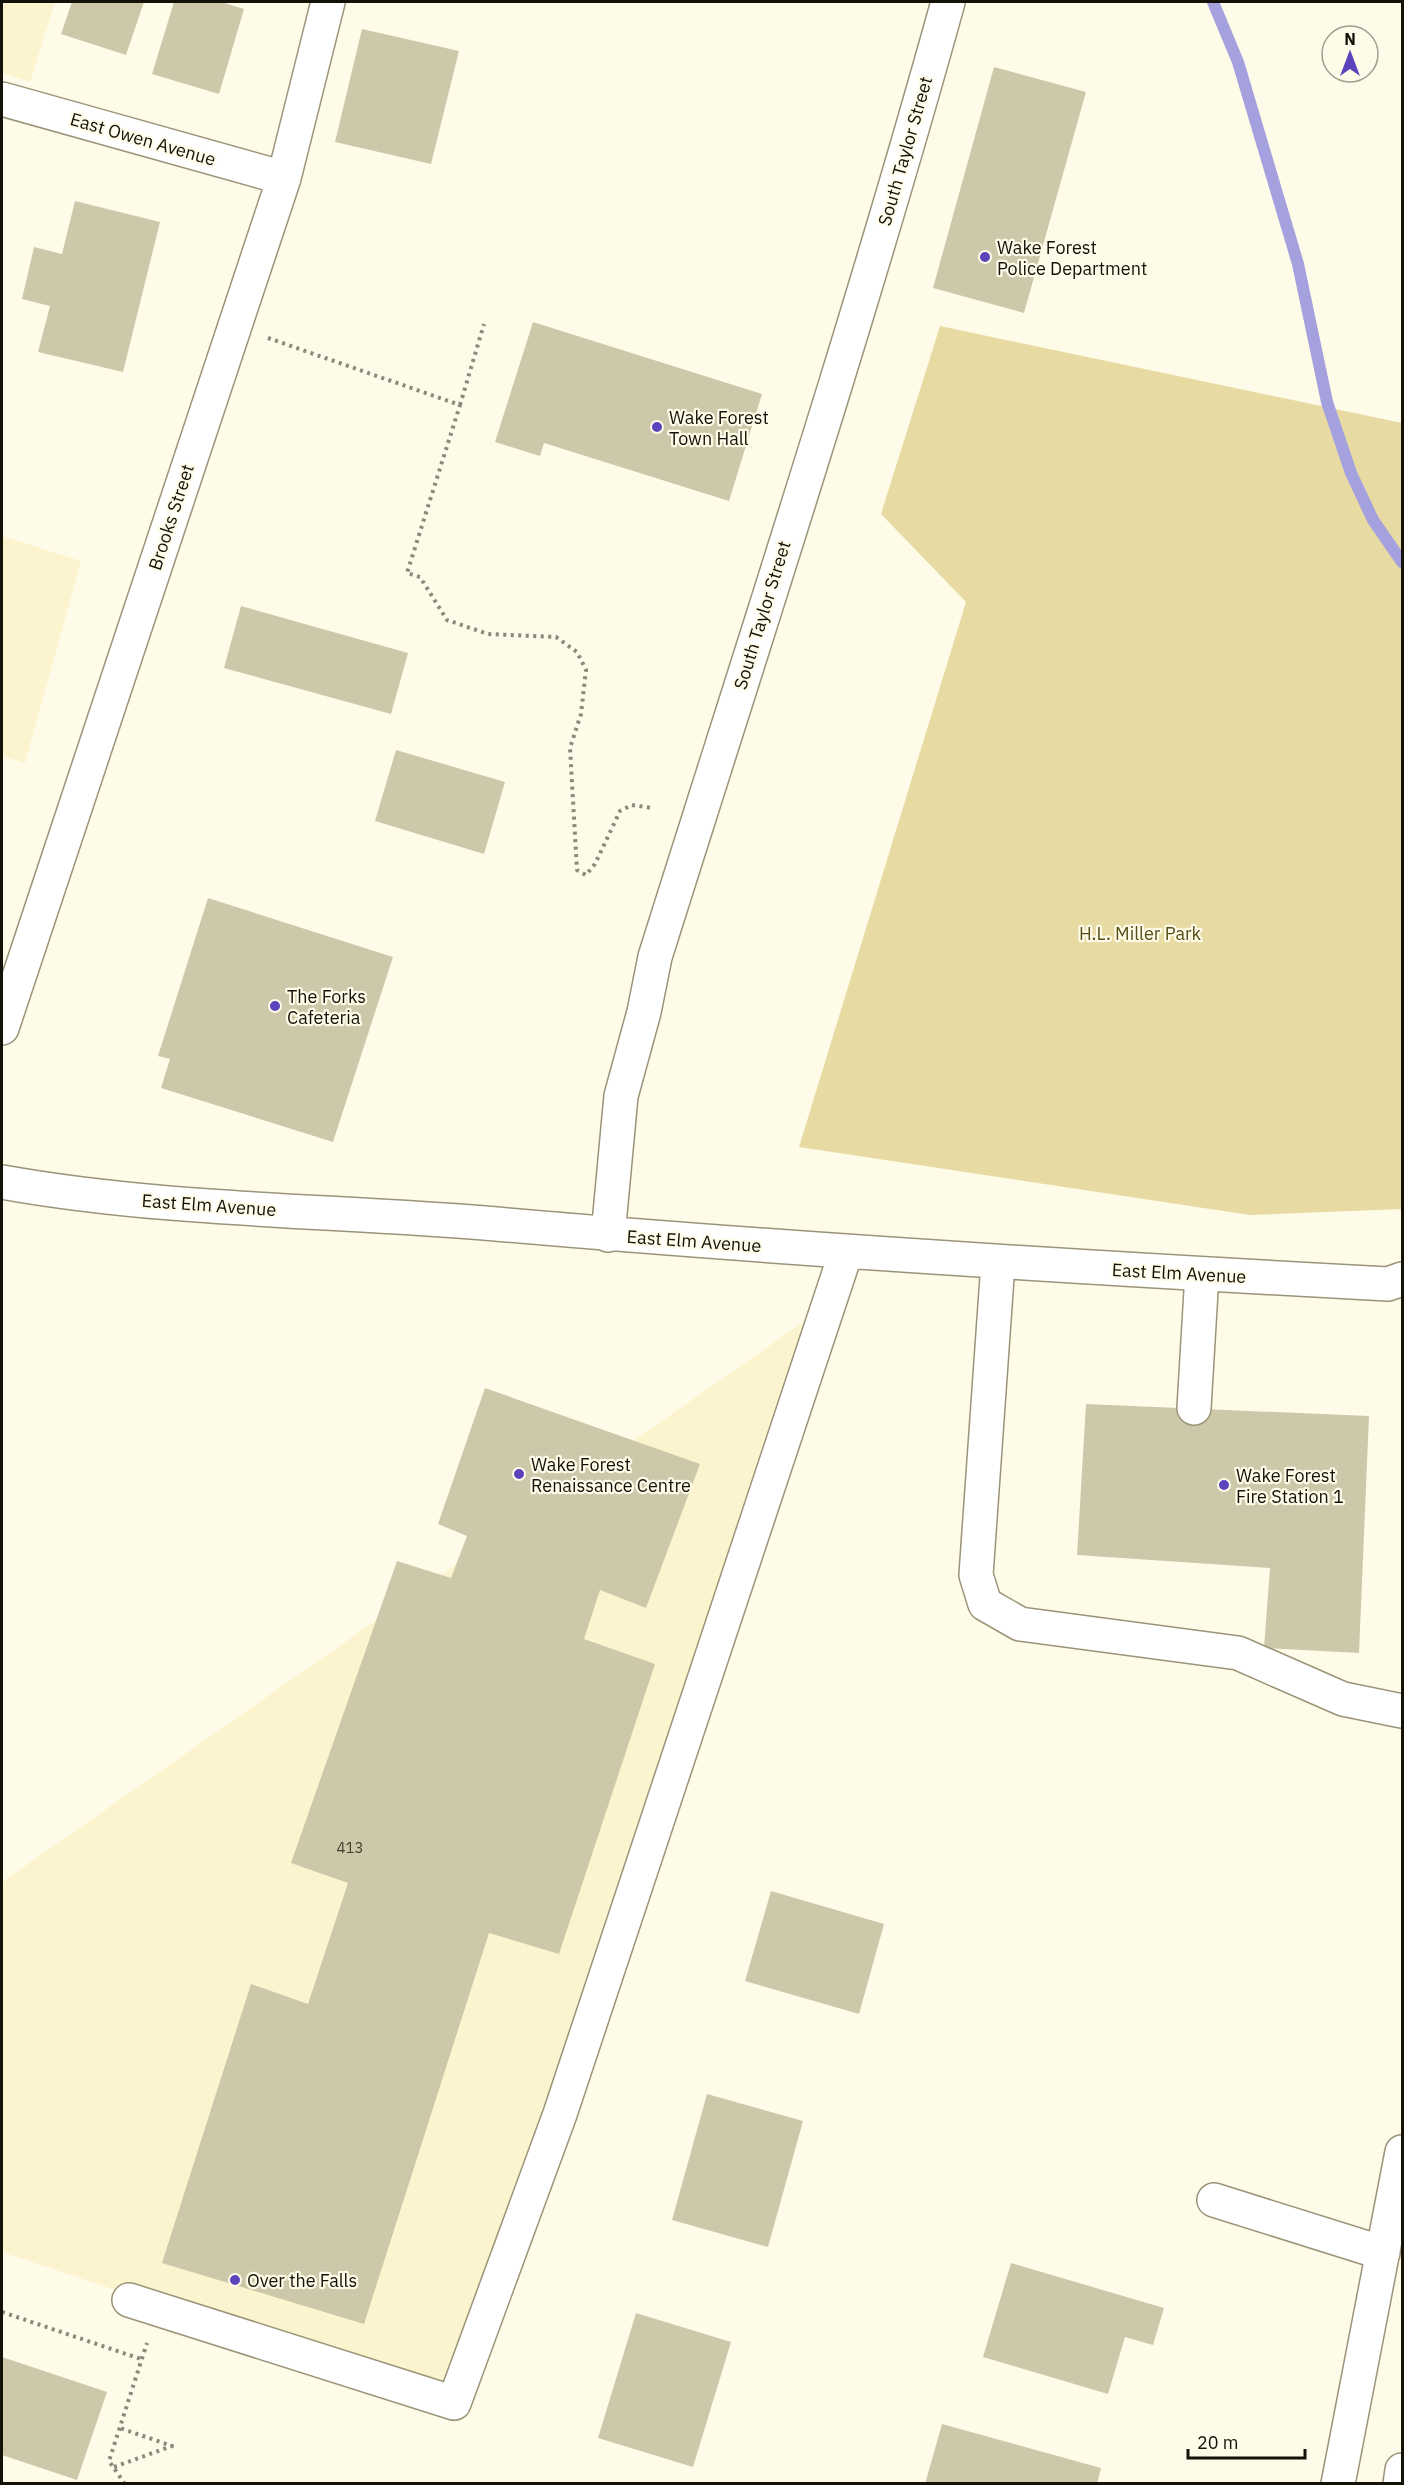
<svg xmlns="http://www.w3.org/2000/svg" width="1404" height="2485" viewBox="0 0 1404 2485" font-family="'IBM Plex Sans',sans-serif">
  <rect width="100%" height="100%" fill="#fffbe9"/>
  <path fill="#fcf4ce" d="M 2,2 L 55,2 L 30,82 L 2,73 Z
    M 2,536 L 81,561 L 25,763 L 2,756 Z
    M 829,1304 L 454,2403 L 2,2252 L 2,1882 Z"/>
  <path fill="#e7dba3" d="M 940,326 L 1402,423 L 1402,1209 L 1250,1215 L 799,1147 L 966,602 L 881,514 Z"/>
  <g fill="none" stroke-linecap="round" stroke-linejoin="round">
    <path stroke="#a5a1df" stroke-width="12" d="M 1213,2 L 1238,62 L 1298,264 L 1327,402 L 1351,473 L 1373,520 L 1402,562"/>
  </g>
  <path fill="#cec8aa" d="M 72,2 L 144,2 L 126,55 L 61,34 Z
    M 174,2 L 221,2 L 244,9 L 219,94 L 152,74 Z
    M 362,29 L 459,51 L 431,164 L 335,142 Z
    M 994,67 L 1086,92 L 1024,313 L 933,288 Z
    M 75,201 L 160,222 L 123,372 L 38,352 L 50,306 L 22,299 L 34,247 L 62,254 Z
    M 533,322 L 762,394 L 729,501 L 544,443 L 540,456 L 495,442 Z
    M 241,606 L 408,653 L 391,714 L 224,668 Z
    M 396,750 L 505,782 L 484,854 L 375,821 Z
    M 208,898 L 393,957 L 333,1142 L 161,1088 L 170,1059 L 158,1056 Z
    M 485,1388 L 700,1464 L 646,1608 L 600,1590 L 584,1639 L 655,1664 L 559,1954 L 489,1933 L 364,2324 L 162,2263 L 251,1984 L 308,2004 L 348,1883 L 291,1863 L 397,1561 L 451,1578 L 467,1536 L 438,1524 Z
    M 1086,1404 L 1369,1416 L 1359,1653 L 1264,1648 L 1270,1568 L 1077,1555 Z
    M 771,1891 L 884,1924 L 859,2014 L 745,1981 Z
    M 707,2094 L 803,2121 L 768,2247 L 672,2220 Z
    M 1011,2263 L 1164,2308 L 1153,2345 L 1125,2337 L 1108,2394 L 983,2357 Z
    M 636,2313 L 731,2342 L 693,2467 L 598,2438 Z
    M 2,2357 L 107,2392 L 77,2480 L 2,2455 Z
    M 942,2424 L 1101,2468 L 1097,2484 L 925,2484 Z"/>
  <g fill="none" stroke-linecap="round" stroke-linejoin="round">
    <g stroke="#9a9478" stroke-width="36">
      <path id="minor" d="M 2,99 L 284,178
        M 2,1028 L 284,178 L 328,2
        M 2,1182 C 164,1211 331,1210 496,1224 C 793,1250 1090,1268 1388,1284 L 1402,1279
        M 608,1235 L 621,1096 L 644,1012 L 655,957 C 755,639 859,323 948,2
        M 998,1263 L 976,1575 L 985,1604 L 1020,1624 L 1238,1653 L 1343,1699 L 1402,1711
        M 1194,1408 L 1202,1274
        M 1214,2200 L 1383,2253
        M 129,2300 L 454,2403 L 560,2114 L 846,1252
        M 1338,2484 L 1402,2152
        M 1400,2484 L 1402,2470"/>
    </g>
    <path stroke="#8c887a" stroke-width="4" stroke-dasharray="3 4.5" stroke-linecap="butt" d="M 268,338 L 460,405 L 407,573 L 420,577 L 447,620 L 488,634 L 556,637 L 577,652 L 586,670 L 581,714 L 570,748 L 577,870 L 586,875 L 595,864 L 620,811 L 632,805 L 652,808
      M 460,405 L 484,324
      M 2,2312 L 141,2359
      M 114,2467 L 172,2446 L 120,2428
      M 125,2484 L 109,2461 L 147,2343"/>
    <use href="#minor" stroke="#fff" stroke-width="33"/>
  </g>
  <g fill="#5b43bb" stroke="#fffbe9" stroke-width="2">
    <circle cx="985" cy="257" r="6"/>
    <circle cx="657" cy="427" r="6"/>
    <circle cx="275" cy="1006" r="6"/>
    <circle cx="519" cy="1474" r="6"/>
    <circle cx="1224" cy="1485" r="6"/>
    <circle cx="235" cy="2280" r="6"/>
  </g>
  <g text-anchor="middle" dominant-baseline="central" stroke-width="4.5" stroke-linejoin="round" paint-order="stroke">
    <g font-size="15" fill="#423f30">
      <text x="350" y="1847">413</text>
    </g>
    <g font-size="18" fill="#141107" stroke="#fffbe9">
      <text transform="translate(143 139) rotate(16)">East Owen Avenue</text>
      <text transform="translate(905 151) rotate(-74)">South Taylor Street</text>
      <text transform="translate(171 517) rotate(-72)">Brooks Street</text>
      <text transform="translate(762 615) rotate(-73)">South Taylor Street</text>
      <text transform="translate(209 1205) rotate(4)">East Elm Avenue</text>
      <text transform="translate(694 1241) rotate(4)">East Elm Avenue</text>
      <text transform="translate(1179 1273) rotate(3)">East Elm Avenue</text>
    </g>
    <g font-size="18" fill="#141107" stroke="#fffbe9" text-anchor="start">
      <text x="997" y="247">Wake Forest<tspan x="997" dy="21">Police Department</tspan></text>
      <text x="669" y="417">Wake Forest<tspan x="669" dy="21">Town Hall</tspan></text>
      <text x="287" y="996">The Forks<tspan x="287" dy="21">Cafeteria</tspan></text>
      <text x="531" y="1464">Wake Forest<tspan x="531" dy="21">Renaissance Centre</tspan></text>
      <text x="1236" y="1475">Wake Forest<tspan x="1236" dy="21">Fire Station 1</tspan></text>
      <text x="247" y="2280">Over the Falls</text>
    </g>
    <g font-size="18" fill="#584d19" stroke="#fffbe9">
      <text x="1140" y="933">H.L. Miller Park</text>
    </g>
  </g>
  <rect width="1404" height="2485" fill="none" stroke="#141107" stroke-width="6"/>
  <g transform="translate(1350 54)"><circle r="28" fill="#fffbe9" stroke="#a19d8f" stroke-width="1.5"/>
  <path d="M0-4.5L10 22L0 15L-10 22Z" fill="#5b43bb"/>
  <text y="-9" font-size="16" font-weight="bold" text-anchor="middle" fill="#141107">N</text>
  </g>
  <path d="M1188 2449v9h117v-9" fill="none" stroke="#141107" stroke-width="3"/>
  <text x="1197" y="2449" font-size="18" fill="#141107" stroke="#fffbe9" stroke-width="4.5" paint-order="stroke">20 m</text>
</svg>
